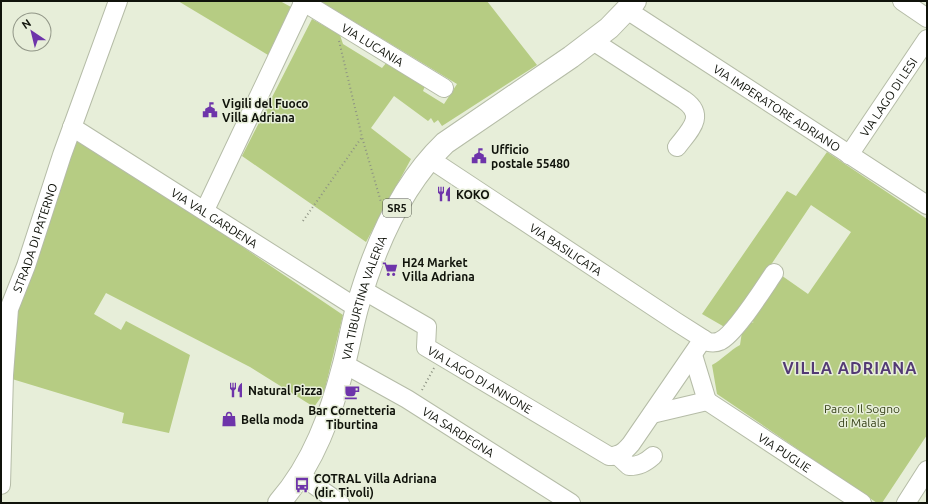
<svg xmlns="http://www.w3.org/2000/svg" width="928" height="504" viewBox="0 0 928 504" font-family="Ubuntu,sans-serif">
  <rect width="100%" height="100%" fill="#e7eed9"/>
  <path fill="#b6cc83" d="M 178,1 L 280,1 L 291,7 L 268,55 Z
    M 320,1 L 487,1 L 537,65 L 442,126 L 438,120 L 434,123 L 431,118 L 428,121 L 394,96 L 371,128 L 411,159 L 366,242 L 242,156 L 312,19 L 340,35 L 343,44 L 382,68 L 387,62 L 425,86 L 423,91 L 444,104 L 457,84 Z
    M 75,140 L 197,216 L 343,315 L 324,393 L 314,407 L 250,367 L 106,293 L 94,314 L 121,330 L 126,321 L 190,355 L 169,433 L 122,423 L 124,413 L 12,379 L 14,316 Z
    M 827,152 L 927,219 L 927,435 L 882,503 L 877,503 L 717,394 L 712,365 C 723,359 729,351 740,345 L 743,325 L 754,322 L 744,320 L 778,273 L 808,294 L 851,232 L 811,205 L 728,329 L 702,314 L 787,191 L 796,196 Z"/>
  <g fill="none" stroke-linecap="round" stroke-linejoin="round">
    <g stroke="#b5bca7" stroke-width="20">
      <g id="minor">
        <path id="s1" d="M 302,1 L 444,88"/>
        <path d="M 902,1 L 927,18"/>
        <path id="s2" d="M 627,10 L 927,205"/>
        <path d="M 593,41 L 684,100 C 707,116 689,131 677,147"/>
        <path id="s3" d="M 72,127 L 357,308"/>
        <path id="s4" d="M 849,155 L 927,39"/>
        <path id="s5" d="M 430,159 L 675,321 L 708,342 C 713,343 716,343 720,341 C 735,334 763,289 774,273"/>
        <path d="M 205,210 L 304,1"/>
        <path id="s6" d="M 363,290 L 427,327 L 426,347 L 609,456 C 619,457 625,451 631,444 L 703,339"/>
        <path d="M 693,355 L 707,401"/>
        <path id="s7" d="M 344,364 L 407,399 L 571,503"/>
        <path id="s8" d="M 707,401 L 862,503"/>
        <path d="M 652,414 L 707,401"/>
        <path d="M 617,455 L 629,466 C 639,466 645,463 653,456"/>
        <path d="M 300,475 L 340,503"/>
        <path id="s9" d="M 1,485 L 4,375 L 9,309 L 26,266 L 62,155 L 118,1"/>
        <path d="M 906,503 L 927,470"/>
      </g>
    </g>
    <g stroke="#b5bca7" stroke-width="24">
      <g id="major">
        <path id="s10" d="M 279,503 C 314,463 331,414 344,364 C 349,345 352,326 357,308 C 374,248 400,186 445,143 L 571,57 L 609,28 L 635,1"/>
      </g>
    </g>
    <path stroke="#8e9384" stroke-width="2" stroke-dasharray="1 3" stroke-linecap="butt" d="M 339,41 L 362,137 L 381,202
      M 303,221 L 362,137
      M 422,390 L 434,368"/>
    <use href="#minor" stroke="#fff" stroke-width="18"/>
    <use href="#major" stroke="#fff" stroke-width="22"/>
  </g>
  <defs>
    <g id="civic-bare" transform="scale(1.2)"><path d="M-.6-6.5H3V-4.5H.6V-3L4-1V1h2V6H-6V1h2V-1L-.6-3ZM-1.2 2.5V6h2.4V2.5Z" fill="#6e34aa" stroke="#e7eed9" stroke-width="2.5" paint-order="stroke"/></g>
    <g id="restaurant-bare" transform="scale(1.2)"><path d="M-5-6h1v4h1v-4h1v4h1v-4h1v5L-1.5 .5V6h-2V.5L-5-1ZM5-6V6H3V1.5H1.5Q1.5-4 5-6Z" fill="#6e34aa" stroke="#e7eed9" stroke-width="2.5" paint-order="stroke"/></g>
    <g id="supermarket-bare" transform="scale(1.2)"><path d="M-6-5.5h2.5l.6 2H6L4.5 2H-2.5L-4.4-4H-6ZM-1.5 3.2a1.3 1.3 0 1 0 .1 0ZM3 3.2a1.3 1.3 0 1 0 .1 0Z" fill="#6e34aa" stroke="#e7eed9" stroke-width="2.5" paint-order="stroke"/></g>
    <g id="cafe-bare" transform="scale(1.2)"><path d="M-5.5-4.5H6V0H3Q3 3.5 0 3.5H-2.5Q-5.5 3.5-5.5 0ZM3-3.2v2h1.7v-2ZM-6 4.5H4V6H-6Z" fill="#6e34aa" stroke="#e7eed9" stroke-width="2.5" paint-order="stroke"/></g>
    <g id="shop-bare" transform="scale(1.2)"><path d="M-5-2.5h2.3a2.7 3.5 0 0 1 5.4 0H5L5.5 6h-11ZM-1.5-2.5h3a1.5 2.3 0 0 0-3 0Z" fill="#6e34aa" stroke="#e7eed9" stroke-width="2.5" paint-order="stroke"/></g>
    <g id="bus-bare" transform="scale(1.2)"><path d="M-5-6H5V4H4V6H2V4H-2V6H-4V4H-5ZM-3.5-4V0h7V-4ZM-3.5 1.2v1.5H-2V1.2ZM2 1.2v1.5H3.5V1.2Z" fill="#6e34aa" stroke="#e7eed9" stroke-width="2.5" paint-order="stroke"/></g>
  </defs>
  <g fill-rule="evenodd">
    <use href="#civic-bare" x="210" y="110"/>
    <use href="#civic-bare" x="479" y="156"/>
    <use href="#restaurant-bare" x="444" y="194"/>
    <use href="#supermarket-bare" x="390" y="269"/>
    <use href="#restaurant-bare" x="236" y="390"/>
    <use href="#cafe-bare" x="352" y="392"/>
    <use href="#shop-bare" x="229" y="419"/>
    <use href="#bus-bare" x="302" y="485"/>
  </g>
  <g text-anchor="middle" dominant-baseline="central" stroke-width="3" stroke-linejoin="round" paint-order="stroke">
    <rect fill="#e7eed9" stroke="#505549" stroke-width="1" x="383" y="199" width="28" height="18" rx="3"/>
    <g font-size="11" font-weight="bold" fill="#10130b">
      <text x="397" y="208">SR5</text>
    </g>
    <g font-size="12" fill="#10130b" stroke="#e7eed9">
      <text stroke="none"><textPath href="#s1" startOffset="83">VIA LUCANIA</textPath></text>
      <text stroke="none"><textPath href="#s4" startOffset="70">VIA LAGO DI LESI</textPath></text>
      <text stroke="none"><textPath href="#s2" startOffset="179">VIA IMPERATORE ADRIANO</textPath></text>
      <text stroke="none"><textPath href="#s3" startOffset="169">VIA VAL GARDENA</textPath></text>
      <text stroke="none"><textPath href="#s9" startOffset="252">STRADA DI PATERNO</textPath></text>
      <text stroke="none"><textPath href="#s5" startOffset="163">VIA BASILICATA</textPath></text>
      <text stroke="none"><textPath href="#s10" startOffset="224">VIA TIBURTINA VALERIA</textPath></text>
      <text stroke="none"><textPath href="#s6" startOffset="157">VIA LAGO DI ANNONE</textPath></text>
      <text stroke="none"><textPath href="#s7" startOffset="133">VIA SARDEGNA</textPath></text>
      <text stroke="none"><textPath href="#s8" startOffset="93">VIA PUGLIE</textPath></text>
    </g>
    <g font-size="12" font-weight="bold" fill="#10130b" stroke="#e7eed9" text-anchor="start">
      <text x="222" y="103">Vigili del Fuoco<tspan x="222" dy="14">Villa Adriana</tspan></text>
      <text x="491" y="149">Ufficio<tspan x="491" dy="14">postale 55480</tspan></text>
      <text x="456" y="194">KOKO</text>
      <text x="402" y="262">H24 Market<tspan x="402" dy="14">Villa Adriana</tspan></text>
      <text x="248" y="390">Natural Pizza</text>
      <text x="352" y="410" text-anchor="middle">Bar Cornetteria<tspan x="352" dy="14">Tiburtina</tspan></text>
      <text x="241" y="419">Bella moda</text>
      <text x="314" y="478">COTRAL Villa Adriana<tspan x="314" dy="14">(dir. Tivoli)</tspan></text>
    </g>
    <g font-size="12" fill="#374219" stroke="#e7eed9">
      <text x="862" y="408">Parco Il Sogno<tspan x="862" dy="14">di Malala</tspan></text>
    </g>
    <g font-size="16" font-weight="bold" letter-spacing="1" fill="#533a75" stroke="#e7eed9">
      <text x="850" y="368">VILLA ADRIANA</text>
    </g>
  </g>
  <rect width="928" height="504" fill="none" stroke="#10130b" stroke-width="4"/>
  <g transform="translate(32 32) rotate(325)"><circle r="19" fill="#e7eed9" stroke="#919687"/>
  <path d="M0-3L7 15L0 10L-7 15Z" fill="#6e34aa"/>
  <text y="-6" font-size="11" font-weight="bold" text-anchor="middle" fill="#10130b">N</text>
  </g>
</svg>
